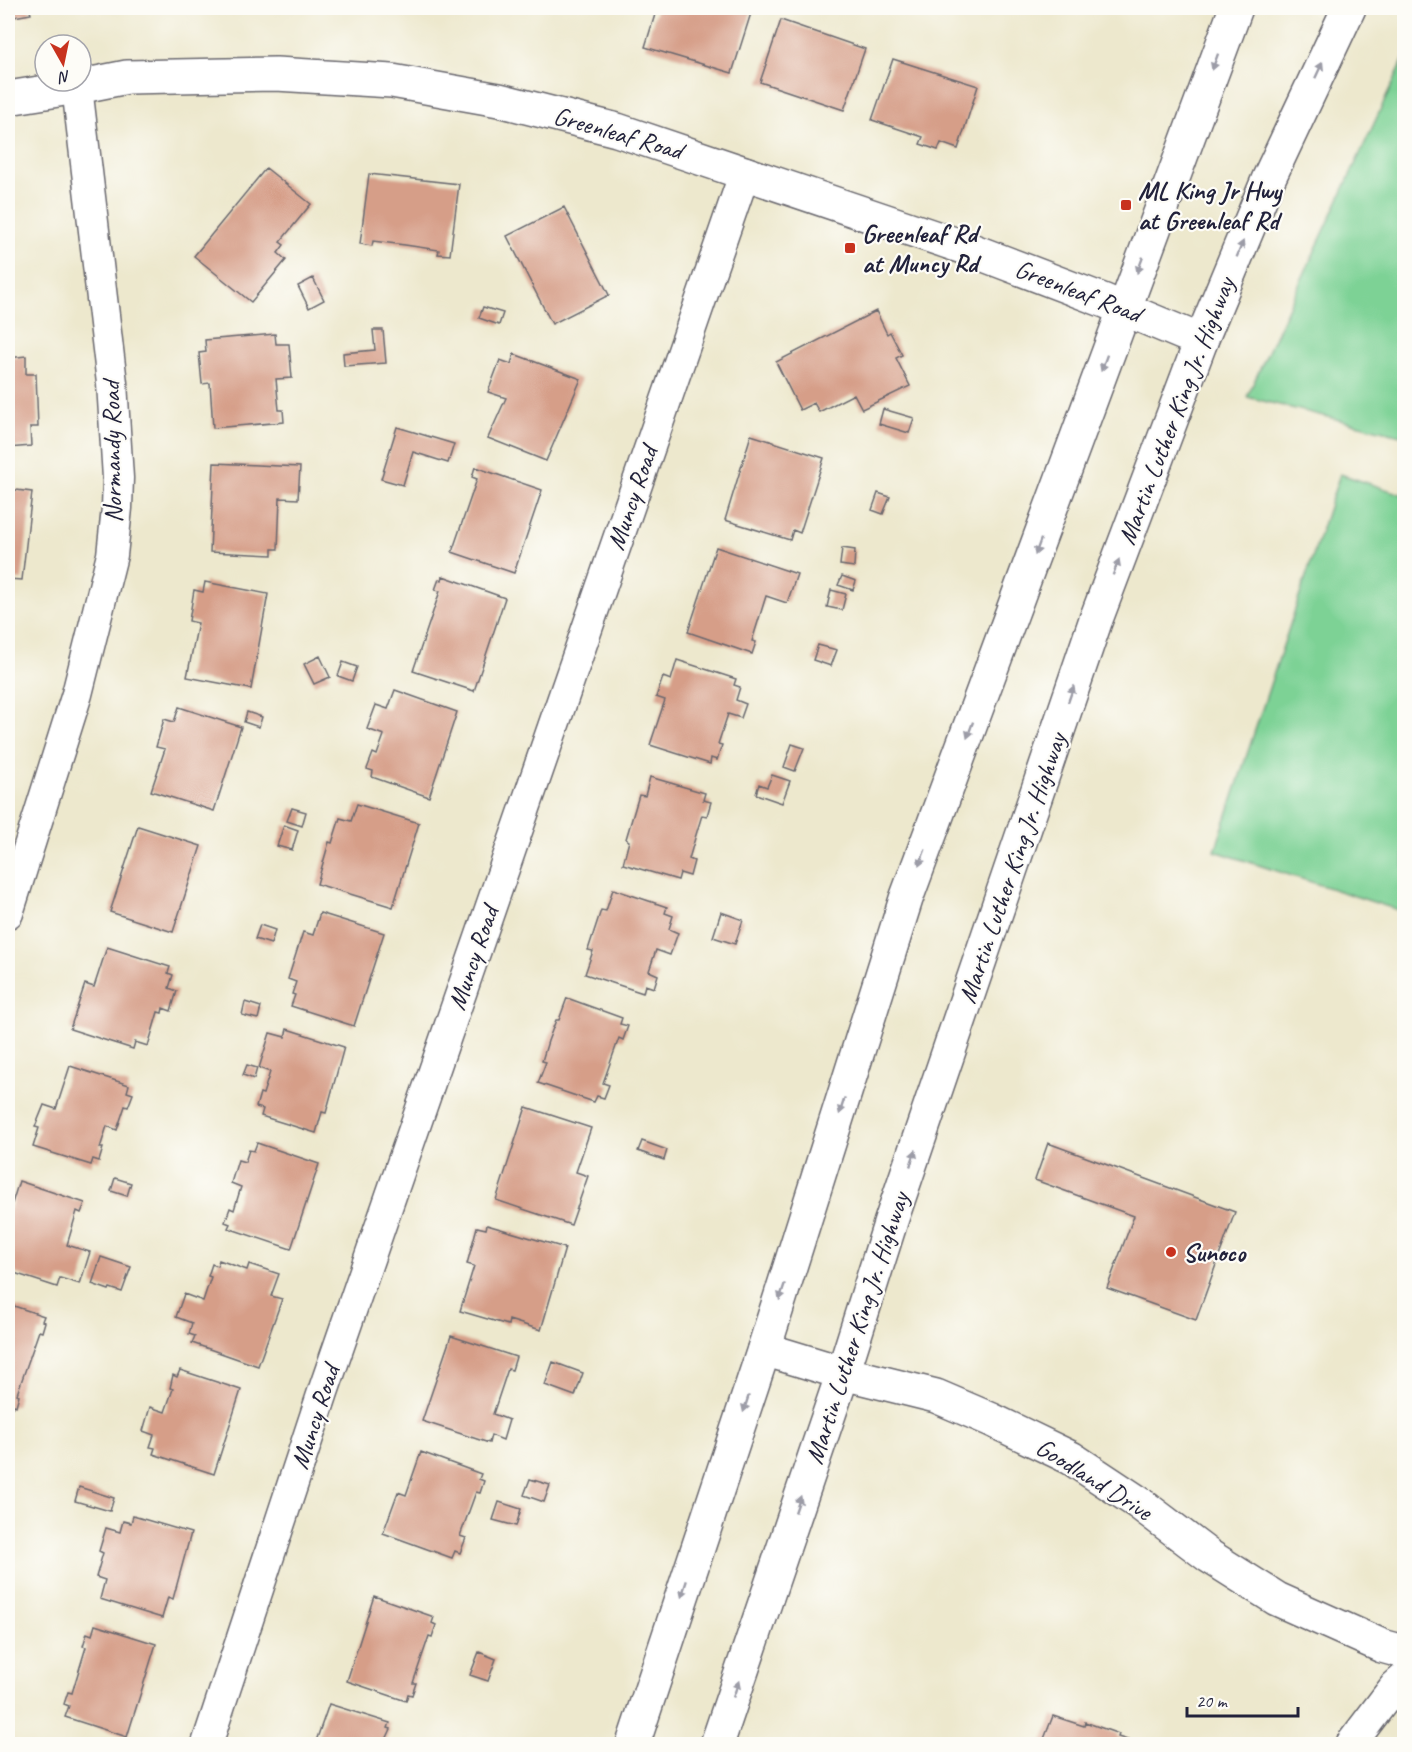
<svg xmlns="http://www.w3.org/2000/svg" width="1412" height="1752" viewBox="0 0 1412 1752" font-family="Caveat,sans-serif">
  <rect width="100%" height="100%" fill="#fdfcf7"/>
  <filter id="ink" filterUnits="userSpaceOnUse"><feTurbulence type="fractalNoise" baseFrequency=".0167" numOctaves="2"/><feDisplacementMap in="SourceGraphic" scale="12" xChannelSelector="R" yChannelSelector="G"/><feConvolveMatrix kernelMatrix="1 2 1 2 8 2 1 2 1" color-interpolation-filters="sRGB"/></filter>
  <filter id="wash" filterUnits="userSpaceOnUse"><feTurbulence type="fractalNoise" baseFrequency=".008" numOctaves="4" result="noise"/><feDisplacementMap in="SourceGraphic" scale="24" xChannelSelector="R" yChannelSelector="G"/><feGaussianBlur stdDeviation="1.35" result="paint"/><feColorMatrix in="noise" values="0 0 0 0 0 0 0 0 0 0 0 0 0 0 0 0 0 1.4 0 .05"/><feComposite in="paint" operator="in"/></filter>
  <g filter="url(#wash)">
    <rect width="100%" height="100%" fill="#ede8cd"/>
    <path fill="#7dd295" stroke="#507a68" stroke-width="1.5" d="M 1404,59 L 1404,434 L 1400,435 L 1247,397 Z
      M 1340,474 L 1404,495 L 1404,912 L 1215,851 Z"/>
    <g id="blocks">
      <path fill="#d69e88" d="M 8,8 L 29,8 L 31,14 L 8,18 Z
        M 657,8 L 745,8 L 752,10 L 732,73 L 645,47 Z
        M 781,20 L 865,49 L 844,110 L 760,82 Z
        M 893,59 L 978,86 L 958,149 L 941,143 L 938,150 L 920,144 L 923,137 L 872,120 Z
        M 266,168 L 311,204 L 280,242 L 284,245 L 278,253 L 286,260 L 251,302 L 194,256 Z
        M 369,174 L 459,184 L 450,255 L 438,254 L 439,250 L 405,245 L 373,241 L 372,246 L 360,244 Z
        M 564,207 L 609,295 L 552,324 L 507,236 Z
        M 313,278 L 324,300 L 309,308 L 298,286 Z
        M 483,307 L 503,313 L 499,325 L 479,318 Z
        M 876,311 L 887,334 L 890,332 L 902,355 L 896,358 L 910,386 L 862,409 L 854,394 L 819,412 L 814,403 L 800,410 L 776,362 Z
        M 373,330 L 383,330 L 386,363 L 344,366 L 343,353 L 375,350 Z
        M 275,334 L 276,344 L 289,344 L 292,378 L 276,379 L 279,410 L 283,410 L 284,422 L 213,428 L 210,383 L 202,384 L 199,353 L 206,352 L 205,340 Z
        M 514,354 L 581,379 L 546,461 L 488,438 L 506,398 L 488,392 L 500,360 L 511,364 Z
        M 26,356 L 26,374 L 36,374 L 38,427 L 30,427 L 31,446 L 8,448 L 8,358 Z
        M 883,409 L 914,418 L 909,433 L 879,424 Z
        M 397,427 L 454,444 L 448,463 L 413,452 L 403,485 L 381,479 Z
        M 751,435 L 824,458 L 800,533 L 793,530 L 790,540 L 725,520 Z
        M 214,463 L 300,467 L 298,499 L 280,498 L 278,549 L 272,549 L 272,555 L 210,552 Z
        M 475,467 L 542,490 L 514,573 L 452,552 L 477,479 L 472,477 Z
        M 8,489 L 32,492 L 22,580 L 8,579 Z
        M 878,493 L 890,497 L 883,514 L 872,510 Z
        M 716,547 L 797,574 L 787,603 L 766,596 L 752,641 L 756,642 L 752,654 L 688,632 Z
        M 842,548 L 855,550 L 854,567 L 840,565 Z
        M 443,576 L 505,598 L 474,691 L 413,671 L 440,591 L 435,590 L 439,579 L 442,580 Z
        M 842,576 L 856,581 L 853,590 L 838,585 Z
        M 205,582 L 268,594 L 251,689 L 187,677 L 198,623 L 189,621 L 194,590 L 203,592 Z
        M 831,590 L 846,594 L 842,610 L 827,607 Z
        M 818,645 L 837,650 L 831,666 L 813,660 Z
        M 320,656 L 330,677 L 314,684 L 304,664 Z
        M 677,660 L 736,679 L 734,685 L 740,687 L 736,700 L 746,704 L 741,718 L 728,714 L 718,744 L 722,745 L 717,760 L 711,758 L 710,764 L 650,745 L 665,700 L 656,697 L 663,677 L 671,680 Z
        M 343,662 L 357,667 L 352,681 L 338,676 Z
        M 395,690 L 457,712 L 429,797 L 372,777 L 373,771 L 367,769 L 373,753 L 377,755 L 384,735 L 367,729 L 376,705 L 388,709 Z
        M 179,707 L 241,727 L 214,811 L 151,791 L 165,749 L 156,747 L 164,719 L 174,722 Z
        M 247,712 L 262,717 L 259,727 L 244,722 Z
        M 792,744 L 804,748 L 795,771 L 784,767 Z
        M 772,775 L 790,781 L 782,803 L 756,794 L 759,784 L 767,787 Z
        M 650,777 L 705,793 L 703,800 L 711,802 L 707,816 L 702,815 L 695,838 L 689,859 L 694,861 L 690,876 L 680,873 L 678,880 L 623,864 L 629,841 L 626,839 L 639,795 L 645,796 Z
        M 357,804 L 419,823 L 393,907 L 317,884 L 329,842 L 332,843 L 340,818 L 351,821 Z
        M 292,808 L 306,812 L 302,826 L 287,821 Z
        M 284,825 L 298,830 L 292,850 L 277,846 Z
        M 138,826 L 201,846 L 173,932 L 110,912 Z
        M 613,889 L 667,907 L 665,913 L 673,916 L 669,929 L 678,933 L 670,955 L 656,950 L 649,971 L 658,975 L 654,988 L 645,985 L 643,993 L 585,974 L 593,951 L 588,950 L 601,910 L 606,911 Z
        M 721,912 L 743,920 L 735,944 L 713,937 Z
        M 320,913 L 384,933 L 354,1026 L 291,1006 L 295,995 L 292,994 L 296,982 L 288,979 L 303,932 L 313,935 Z
        M 260,925 L 275,930 L 271,944 L 255,939 Z
        M 107,947 L 170,967 L 168,973 L 173,975 L 169,988 L 177,991 L 171,1011 L 163,1008 L 162,1013 L 158,1012 L 148,1046 L 135,1042 L 133,1049 L 70,1029 L 85,984 L 94,987 Z
        M 567,998 L 622,1018 L 620,1024 L 628,1026 L 623,1040 L 619,1038 L 603,1083 L 609,1085 L 604,1098 L 597,1096 L 594,1102 L 538,1083 L 546,1062 L 542,1061 L 548,1041 L 556,1020 L 559,1020 Z
        M 245,1002 L 261,1007 L 258,1019 L 242,1015 Z
        M 287,1029 L 344,1047 L 326,1113 L 322,1112 L 316,1133 L 261,1116 L 263,1109 L 256,1107 L 260,1093 L 263,1094 L 270,1072 L 259,1068 L 270,1033 L 285,1037 Z
        M 247,1065 L 257,1068 L 254,1079 L 243,1075 Z
        M 70,1066 L 129,1085 L 127,1092 L 133,1094 L 128,1107 L 125,1106 L 117,1130 L 107,1126 L 100,1148 L 103,1148 L 99,1161 L 93,1159 L 91,1165 L 33,1147 L 39,1128 L 35,1127 L 44,1105 L 56,1109 Z
        M 526,1107 L 591,1128 L 576,1172 L 588,1176 L 571,1225 L 496,1200 Z
        M 642,1141 L 667,1150 L 664,1160 L 638,1151 Z
        M 257,1143 L 319,1164 L 291,1249 L 228,1228 L 230,1224 L 225,1222 L 230,1208 L 234,1210 L 241,1187 L 231,1183 L 238,1160 L 245,1162 L 249,1150 L 254,1151 Z
        M 1048,1143 L 1235,1212 L 1196,1320 L 1107,1288 L 1134,1216 L 1035,1180 Z
        M 115,1178 L 131,1183 L 127,1196 L 111,1191 Z
        M 19,1181 L 85,1203 L 81,1213 L 77,1211 L 67,1245 L 90,1252 L 80,1284 L 60,1278 L 57,1287 L 8,1271 L 8,1216 Z
        M 487,1225 L 565,1248 L 541,1330 L 509,1320 L 508,1325 L 460,1311 L 474,1266 L 467,1264 L 477,1227 L 486,1229 Z
        M 101,1257 L 131,1267 L 122,1292 L 110,1288 L 109,1290 L 92,1284 Z
        M 219,1260 L 247,1270 L 249,1264 L 279,1274 L 271,1296 L 282,1299 L 258,1366 L 192,1343 L 195,1336 L 189,1334 L 192,1323 L 176,1317 L 184,1294 L 203,1301 L 211,1277 L 208,1276 L 212,1264 L 217,1266 Z
        M 8,1304 L 44,1316 L 42,1321 L 45,1322 L 42,1332 L 39,1331 L 17,1394 L 19,1395 L 16,1406 L 14,1405 L 12,1408 L 8,1407 Z
        M 451,1336 L 516,1357 L 512,1370 L 508,1369 L 493,1414 L 509,1420 L 503,1440 L 491,1435 L 489,1443 L 422,1421 Z
        M 553,1362 L 583,1373 L 575,1396 L 545,1385 Z
        M 180,1370 L 241,1390 L 214,1474 L 153,1454 L 155,1448 L 150,1447 L 154,1435 L 143,1431 L 150,1407 L 165,1412 L 173,1389 L 170,1388 L 173,1375 L 177,1377 Z
        M 421,1452 L 481,1474 L 479,1479 L 484,1481 L 480,1493 L 476,1492 L 460,1536 L 466,1538 L 460,1553 L 455,1551 L 452,1558 L 383,1533 L 398,1492 L 406,1495 Z
        M 530,1479 L 550,1485 L 544,1502 L 524,1495 Z
        M 79,1487 L 114,1498 L 110,1511 L 75,1501 Z
        M 499,1502 L 521,1509 L 516,1526 L 493,1520 Z
        M 133,1516 L 191,1533 L 173,1599 L 168,1597 L 162,1618 L 100,1599 L 105,1580 L 96,1577 L 103,1553 L 99,1551 L 106,1528 L 120,1532 L 123,1521 L 131,1523 Z
        M 374,1596 L 434,1617 L 432,1623 L 436,1625 L 432,1637 L 429,1636 L 413,1683 L 416,1683 L 412,1695 L 408,1694 L 406,1701 L 347,1681 Z
        M 95,1625 L 156,1644 L 127,1737 L 65,1717 L 69,1706 L 64,1704 L 68,1692 L 72,1693 L 86,1647 L 83,1646 L 87,1633 L 92,1635 Z
        M 479,1652 L 496,1659 L 488,1681 L 470,1675 Z
        M 329,1704 L 390,1723 L 388,1728 L 391,1729 L 384,1744 L 315,1744 Z
        M 1053,1716 L 1084,1726 L 1085,1722 L 1119,1734 L 1118,1737 L 1140,1744 L 1042,1744 Z"/>
    </g>
  </g>
  <g filter="url(#ink)">
    <use href="#blocks" fill-opacity="0" stroke="#69676e" stroke-width="1.5"/>
    <g fill="none" stroke-linecap="round" stroke-linejoin="round">
      <g stroke="#69676e" stroke-width="33">
        <path id="street" d="M 8,913 L 77,694 L 112,555 L 117,508 L 118,478 L 112,383 L 77,87
          M 207,1744 L 323,1392 L 745,172
          M 1351,1744 L 1395,1686 L 1404,1678"/>
      </g>
      <g stroke="#69676e" stroke-width="36">
        <path id="secondary" d="M 8,98 L 77,87 L 127,77 L 276,74 L 392,81 L 499,100 L 617,130 L 966,248 L 1105,301 L 1201,341
          M 764,1349 L 843,1373 L 936,1396 L 992,1420 L 1071,1458 L 1139,1503 L 1209,1556 L 1277,1599 L 1382,1646 L 1404,1652"/>
      </g>
      <g stroke="#69676e" stroke-width="36">
        <path id="primary" d="M 633,1744 L 764,1349 L 906,899 L 1236,8
          M 717,1744 L 843,1373 L 891,1221 L 1095,622 L 1201,341 L 1268,180 L 1349,8"/>
      </g>
      <use href="#street" stroke="#fff" stroke-width="30"/>
      <use href="#secondary" stroke="#fff" stroke-width="33"/>
      <use href="#primary" stroke="#fff" stroke-width="33"/>
    </g>
    <defs><path id="oneway-solid" d="M-6-.8H1V-3.2L6.5 0L1 3.2V.8H-6Z" transform="scale(1.5)"/></defs>
    <g fill="#9c9ca7">
      <use href="#oneway-solid" transform="translate(1215 62) rotate(110)"/>
      <use href="#oneway-solid" transform="translate(1319 70) rotate(-65)"/>
      <use href="#oneway-solid" transform="translate(1240 249) rotate(-68)"/>
      <use href="#oneway-solid" transform="translate(1140 265) rotate(110)"/>
      <use href="#oneway-solid" transform="translate(1104 363) rotate(110)"/>
      <use href="#oneway-solid" transform="translate(1038 547) rotate(110)"/>
      <use href="#oneway-solid" transform="translate(1116 567) rotate(-69)"/>
      <use href="#oneway-solid" transform="translate(1071 694) rotate(-71)"/>
      <use href="#oneway-solid" transform="translate(970 730) rotate(110)"/>
      <use href="#oneway-solid" transform="translate(922 858) rotate(111)"/>
      <use href="#oneway-solid" transform="translate(842 1106) rotate(108)"/>
      <use href="#oneway-solid" transform="translate(913 1158) rotate(-71)"/>
      <use href="#oneway-solid" transform="translate(782 1292) rotate(108)"/>
      <use href="#oneway-solid" transform="translate(746 1404) rotate(108)"/>
      <use href="#oneway-solid" transform="translate(798 1504) rotate(-71)"/>
      <use href="#oneway-solid" transform="translate(684 1589) rotate(108)"/>
      <use href="#oneway-solid" transform="translate(736 1689) rotate(-71)"/>
    </g>
  </g>
  <g fill="#c8321e" stroke="#fdfcf7" stroke-width="2">
    <rect x="1120" y="199" width="12" height="12" rx="3"/>
    <rect x="844" y="242" width="12" height="12" rx="3"/>
    <circle cx="1171" cy="1252" r="6"/>
  </g>
  <g text-anchor="middle" dominant-baseline="central" stroke-width="4.5" stroke-linejoin="round" paint-order="stroke">
    <g font-size="26" fill="#22223b" stroke="#fdfcf7">
      <text transform="translate(618 133) rotate(16)">Greenleaf Road</text>
      <text transform="translate(1078 291) rotate(21)">Greenleaf Road</text>
      <text transform="translate(1176 411) rotate(-69)">Martin Luther King Jr. Highway</text>
      <text transform="translate(112 452) rotate(-91)">Normandy Road</text>
      <text transform="translate(632 498) rotate(-71)">Muncy Road</text>
      <text transform="translate(1012 868) rotate(-71)">Martin Luther King Jr. Highway</text>
      <text transform="translate(473 958) rotate(-71)">Muncy Road</text>
      <text transform="translate(857 1328) rotate(-72)">Martin Luther King Jr. Highway</text>
      <text transform="translate(315 1417) rotate(-72)">Muncy Road</text>
      <text transform="translate(1094 1479) rotate(32)">Goodland Drive</text>
    </g>
    <g font-size="26" font-weight="bold" fill="#22223b" stroke="#fdfcf7" text-anchor="start">
      <text x="1138" y="190">ML King Jr Hwy<tspan x="1138" dy="30">at Greenleaf Rd</tspan></text>
      <text x="862" y="233">Greenleaf Rd<tspan x="862" dy="30">at Muncy Rd</tspan></text>
      <text x="1183" y="1252">Sunoco</text>
    </g>
  </g>
  <rect width="1412" height="1752" fill="none" stroke="#fdfcf7" stroke-width="30"/>
  <g transform="translate(63 63) rotate(171)"><circle r="28" fill="#fdfcf7" stroke="#a5a5ac" stroke-width="1.5"/>
  <path d="M0-4.5L10 22L0 15L-10 22Z" fill="#c8321e"/>
  <text y="-9" font-size="16" font-weight="bold" text-anchor="middle" fill="#22223b">N</text>
  </g>
  <path d="M1187 1707v9h111v-9" fill="none" stroke="#22223b" stroke-width="3"/>
  <text x="1196" y="1707" font-size="18" fill="#22223b" stroke="#fdfcf7" stroke-width="4.5" paint-order="stroke">20 m</text>
</svg>
